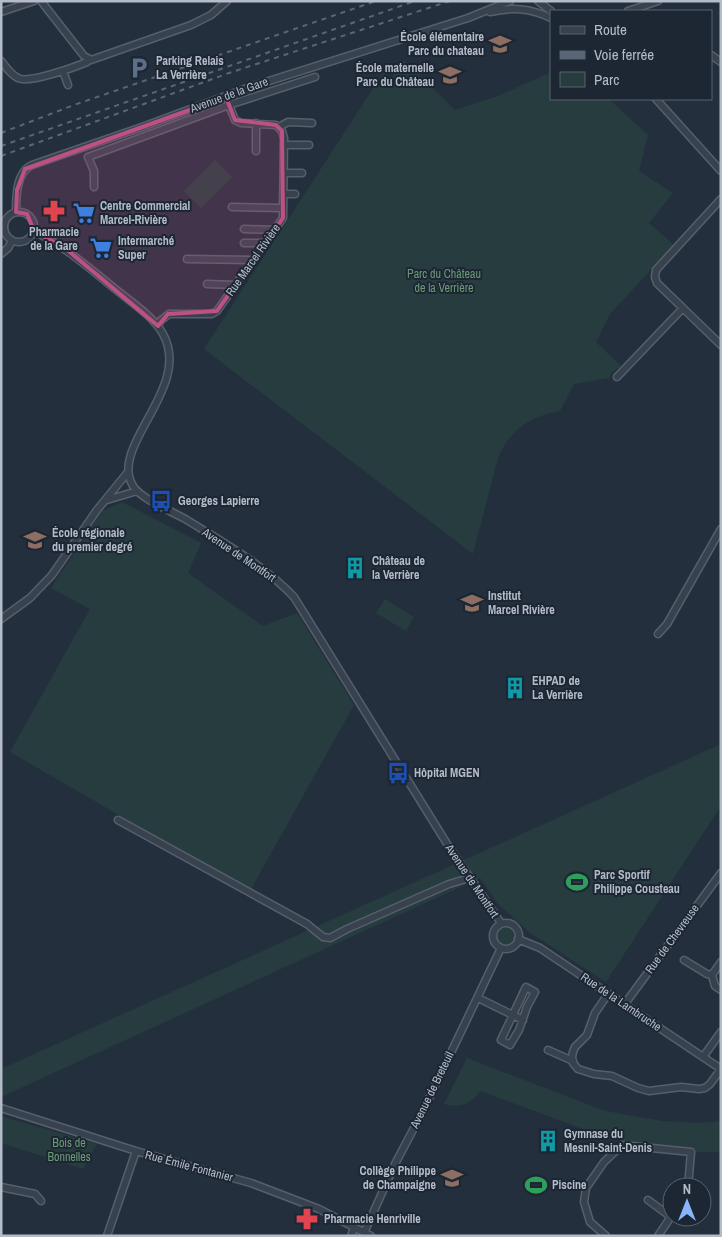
<svg xmlns="http://www.w3.org/2000/svg" width="722" height="1237" viewBox="0 0 722 1237" font-family="'Archivo Narrow',sans-serif">
  <rect width="100%" height="100%" fill="#242f3e"/>
  <path fill="#263c3f" d="M 404,60 L 455,110 L 498,96 L 551,72 L 551,99 L 612,99 L 611,101 L 648,135 L 639,171 L 673,193 L 649,223 L 674,245 L 610,314 L 596,342 L 621,366 L 611,373 L 610,378 L 574,384 L 560,411 C 531,416 510,429 498,458 L 473,554 L 204,349 L 383,73 L 391,79 Z
    M 215,160 L 232,177 L 201,208 L 184,191 Z
    M 122,502 L 201,543 L 188,573 L 263,626 L 297,613 L 354,705 L 250,891 L 10,752 L 90,609 L 51,588 L 102,511 Z
    M 385,599 L 414,617 L 406,631 L 376,613 Z
    M 721,744 L 721,806 L 606,982 L 530,933 L 498,904 L 480,878 L 1,1097 L 1,1069 Z
    M495 936a10 10 0 1 1 20 0a10 10 0 1 1-20 0Z
    M 467,1058 L 605,1111 L 663,1121 L 701,1123 L 721,1121 L 721,1152 C 685,1154 634,1144 599,1135 L 480,1091 C 472,1105 458,1108 444,1104 Z
    M 1,1116 L 97,1144 L 83,1169 L 1,1143 Z"/>
  <g fill="none" stroke-linecap="round" stroke-linejoin="round">
    <g stroke="#565f6c" stroke-width="9">
      <path id="minor" d="M 41,1 L 84,56 L 91,60 L 191,25 L 211,15 L 227,1
        M 538,1 L 551,11
        M 628,11 L 658,1
        M 1,12 L 34,1
        M 490,12 C 512,7 530,8 551,18
        M 711,55 L 721,62
        M 1,61 C 6,67 11,75 18,78 C 28,84 75,67 87,62 L 89,60
        M 63,71 L 68,85
        M 656,99 L 721,171
        M 228,103 L 229,105 L 315,77
        M 279,127 L 288,122 L 312,123
        M 284,145 L 309,145
        M 256,151 L 256,123
        M 284,173 L 302,173
        M 94,187 L 94,171 L 88,157 L 229,105 L 235,120 L 241,123 L 276,125 L 282,131 L 284,138 L 283,218 L 217,311 L 212,314 L 169,314 L 160,321 L 158,326
        M 283,194 L 295,194
        M 721,199 L 656,270 L 655,277 L 657,283 L 721,345
        M 232,207 L 283,208
        M4 227a15 15 0 1 1 30 0a15 15 0 1 1-30 0Z
        M 16,212 C 16,197 16,172 32,165 L 142,127 L 250,87 L 468,18 L 510,1
        M 244,229 L 273,230
        M 34,231 C 64,246 88,267 114,288 C 131,302 152,315 163,334 C 193,388 108,446 133,486 C 141,499 173,512 187,520 C 224,543 264,565 294,597 L 449,847 L 501,923
        M 244,243 L 264,243
        M 1,254 L 8,248 L 12,241
        M 187,259 L 252,260
        M 207,284 L 235,285
        M 617,377 L 683,308
        M 107,500 L 137,491
        M 1,619 L 30,598 L 52,575 L 97,510 L 128,472
        M 658,634 L 667,624 L 721,529
        M 118,820 L 307,924 L 323,937 L 330,938 L 347,929 L 449,884 L 469,878
        M493 936a13 13 0 1 1 26 0a13 13 0 1 1-26 0Z
        M 518,939 L 540,948 L 721,1069
        M 684,960 L 707,974 L 712,975
        M 721,962 L 712,975 L 715,986 L 721,990
        M 526,987 L 535,992 L 527,1007 L 519,1030 L 510,1045 L 501,1040 Z
        M 608,994 L 595,1013 L 587,1035 L 575,1047 L 573,1052 L 572,1057 L 573,1063 L 578,1069 L 594,1074 L 612,1076 L 638,1088 L 649,1091 L 681,1087 L 699,1089 L 705,1088 L 710,1084 L 721,1069
        M 478,998 L 523,1020
        M 624,1005 L 721,873
        M 548,1050 L 573,1061
        M 703,1057 L 721,1032
        M 1,1108 L 136,1151 L 251,1183 L 319,1209 L 371,1236
        M 1,1187 L 35,1194 L 41,1201
        M 648,1200 L 671,1217
        M 364,1233 L 395,1164 L 424,1109 L 501,948
        M 107,1236 L 136,1151
        M 351,1236 L 354,1228
        M 606,1236 L 590,1222 L 584,1202 L 586,1188 L 604,1162 L 622,1145 L 691,1152 L 688,1187
        M 658,1236 L 672,1215"/>
    </g>
    <use href="#minor" stroke="#38414e" stroke-width="6"/>
    <path stroke="#5a6575" stroke-width="2" stroke-dasharray="5 5" stroke-linecap="butt" d="M 1,133 L 74,105 L 376,1
      M 1,146 L 415,1
      M 1,156 L 229,73 L 450,1"/>
  </g>
  <path fill="#bd5182" fill-opacity="0.2" stroke="#bd5182" stroke-width="4" stroke-linejoin="round" d="M 226,97 L 235,120 L 276,125 L 282,131 L 283,218 L 217,311 L 168,314 L 158,326 L 65,248 L 34,231 L 27,214 L 16,212 L 17,190 L 25,169 Z"/>
  <defs>
    <g id="school-bare" transform="scale(1.725)"><path d="M0-5L7-2L0 1L-7-2ZM-4 1L0 2.5L4 1V4Q0 6-4 4Z" fill="#8d6e63" stroke="#1d2633" stroke-width="2.5" paint-order="stroke"/></g>
    <g id="parking-bare" transform="scale(1.725)"><path d="M-3.5-5.5H1a3.5 3.5 0 0 1 0 7H-1V5.5H-3.5ZM-1-3.4V-.6H.8a1.4 1.4 0 0 0 0-2.8Z" fill="#5c6f8a" stroke="#1d2633" stroke-width="2.5" paint-order="stroke"/></g>
    <g id="pharmacy-bare" transform="scale(1.725)"><path d="M-2-6h4v4h4v4h-4v4h-4v-4h-4v-4h4Z" fill="#e0444e" stroke="#1d2633" stroke-width="2.5" paint-order="stroke"/></g>
    <g id="supermarket-bare" transform="scale(1.725)"><path d="M-6-5.5h2.5l.6 2H6L4.5 2H-2.5L-4.4-4H-6ZM-1.5 3.2a1.3 1.3 0 1 0 .1 0ZM3 3.2a1.3 1.3 0 1 0 .1 0Z" fill="#3f7fe0" stroke="#1d2633" stroke-width="2.5" paint-order="stroke"/></g>
    <g id="bus-bare" transform="scale(1.725)"><path d="M-5-6H5V4H4V6H2V4H-2V6H-4V4H-5ZM-3.5-4V0h7V-4ZM-3.5 1.2v1.5H-2V1.2ZM2 1.2v1.5H3.5V1.2Z" fill="#1a4fb4" stroke="#1d2633" stroke-width="2.5" paint-order="stroke"/></g>
    <g id="building-bare" transform="scale(1.725)"><path d="M-4-6H4V6H1V3H-1V6H-4ZM-2.5-4.3h1.7v1.8h-1.7ZM.8-4.3h1.7v1.8H.8ZM-2.5-1h1.7V.8h-1.7ZM.8-1h1.7V.8H.8Z" fill="#0f9aa8" stroke="#1d2633" stroke-width="2.5" paint-order="stroke"/></g>
    <g id="university-bare" transform="scale(1.725)"><path d="M0-5L7-2L0 1L-7-2ZM-4 1L0 2.5L4 1V4Q0 6-4 4Z" fill="#8d6e63" stroke="#1d2633" stroke-width="2.5" paint-order="stroke"/></g>
    <g id="stadium-bare" transform="scale(1.725)"><path d="M0-5a6.5 5 0 1 0 0 10a6.5 5 0 1 0 0-10ZM-3.5-1.8h7v3.6h-7Z" fill="#2e9e5b" stroke="#1d2633" stroke-width="2.5" paint-order="stroke"/></g>
  </defs>
  <g fill-rule="evenodd">
    <use href="#school-bare" x="500" y="44"/>
    <use href="#parking-bare" x="139" y="68"/>
    <use href="#school-bare" x="450" y="75"/>
    <use href="#pharmacy-bare" x="54" y="211"/>
    <use href="#supermarket-bare" x="84" y="213"/>
    <use href="#supermarket-bare" x="101" y="248"/>
    <use href="#bus-bare" x="161" y="501"/>
    <use href="#school-bare" x="35" y="540"/>
    <use href="#building-bare" x="355" y="568"/>
    <use href="#university-bare" x="472" y="603"/>
    <use href="#building-bare" x="515" y="688"/>
    <use href="#bus-bare" x="398" y="773"/>
    <use href="#stadium-bare" x="577" y="882"/>
    <use href="#building-bare" x="548" y="1141"/>
    <use href="#school-bare" x="452" y="1178"/>
    <use href="#stadium-bare" x="536" y="1185"/>
    <use href="#pharmacy-bare" x="307" y="1219"/>
  </g>
  <g text-anchor="middle" dominant-baseline="central" stroke-width="4" stroke-linejoin="round" paint-order="stroke">
    <g font-size="12" font-weight="bold" fill="#b4bcc9" stroke="#1d2633" text-anchor="start">
      <text x="484" y="37" text-anchor="end">École élémentaire<tspan x="484" dy="14">Parc du chateau</tspan></text>
      <text x="156" y="61">Parking Relais<tspan x="156" dy="14">La Verrière</tspan></text>
      <text x="434" y="68" text-anchor="end">École maternelle<tspan x="434" dy="14">Parc du Château</tspan></text>
      <text x="100" y="206">Centre Commercial<tspan x="100" dy="14">Marcel-Rivière</tspan></text>
      <text x="54" y="232" text-anchor="middle">Pharmacie<tspan x="54" dy="14">de la Gare</tspan></text>
      <text x="118" y="241">Intermarché<tspan x="118" dy="14">Super</tspan></text>
      <text x="178" y="501">Georges Lapierre</text>
      <text x="52" y="533">École régionale<tspan x="52" dy="14">du premier degré</tspan></text>
      <text x="372" y="561">Château de<tspan x="372" dy="14">la Verrière</tspan></text>
      <text x="488" y="596">Institut<tspan x="488" dy="14">Marcel Rivière</tspan></text>
      <text x="532" y="681">EHPAD de<tspan x="532" dy="14">La Verrière</tspan></text>
      <text x="414" y="773">Hôpital MGEN</text>
      <text x="594" y="875">Parc Sportif<tspan x="594" dy="14">Philippe Cousteau</tspan></text>
      <text x="564" y="1134">Gymnase du<tspan x="564" dy="14">Mesnil-Saint-Denis</tspan></text>
      <text x="436" y="1171" text-anchor="end">Collège Philippe<tspan x="436" dy="14">de Champaigne</tspan></text>
      <text x="552" y="1185">Piscine</text>
      <text x="324" y="1219">Pharmacie Henriville</text>
    </g>
    <g font-size="12" fill="#b4bcc9" stroke="#1d2633">
      <text transform="translate(229 95) rotate(-20)">Avenue de la Gare</text>
      <text transform="translate(253 260) rotate(-55)">Rue Marcel Rivière</text>
      <text transform="translate(239 555) rotate(34)">Avenue de Montfort</text>
      <text transform="translate(472 881) rotate(56)">Avenue de Montfort</text>
      <text transform="translate(672 939) rotate(-54)">Rue de Chevreuse</text>
      <text transform="translate(621 1002) rotate(34)">Rue de la Lambruche</text>
      <text transform="translate(432 1090) rotate(-64)">Avenue de Breteuil</text>
      <text transform="translate(189 1166) rotate(15)">Rue Émile Fontanier</text>
    </g>
    <g font-size="12" fill="#6b9a76" stroke="#1d2633">
      <text x="444" y="274">Parc du Château<tspan x="444" dy="14">de la Verrière</tspan></text>
      <text x="69" y="1143">Bois de<tspan x="69" dy="14">Bonnelles</tspan></text>
    </g>
  </g>
  <rect width="722" height="1237" fill="none" stroke="#b4bcc9" stroke-width="5"/>
  <rect x="550" y="10" width="162" height="90" fill="#1d2633" stroke="#59626f"/>
  <rect x="560" y="26" width="25" height="8" fill="#38414e" stroke="#59626f"/>
  <text x="594" y="35" font-size="15" fill="#b4bcc9">Route</text>
  <rect x="560" y="51" width="25" height="8" fill="#5a6575" stroke="#59626f"/>
  <text x="594" y="60" font-size="15" fill="#b4bcc9">Voie ferrée</text>
  <rect x="560" y="72" width="25" height="15" fill="#263c3f" stroke="#59626f"/>
  <text x="594" y="85" font-size="15" fill="#b4bcc9">Parc</text>
  <g transform="translate(687 1202)"><circle r="24" fill="#1d2633" stroke="#59626f"/>
  <path d="M0-4L9 19L0 12L-9 19Z" fill="#8ab4f8"/>
  <text y="-8" font-size="14" font-weight="bold" text-anchor="middle" fill="#b4bcc9">N</text>
  </g>
</svg>
